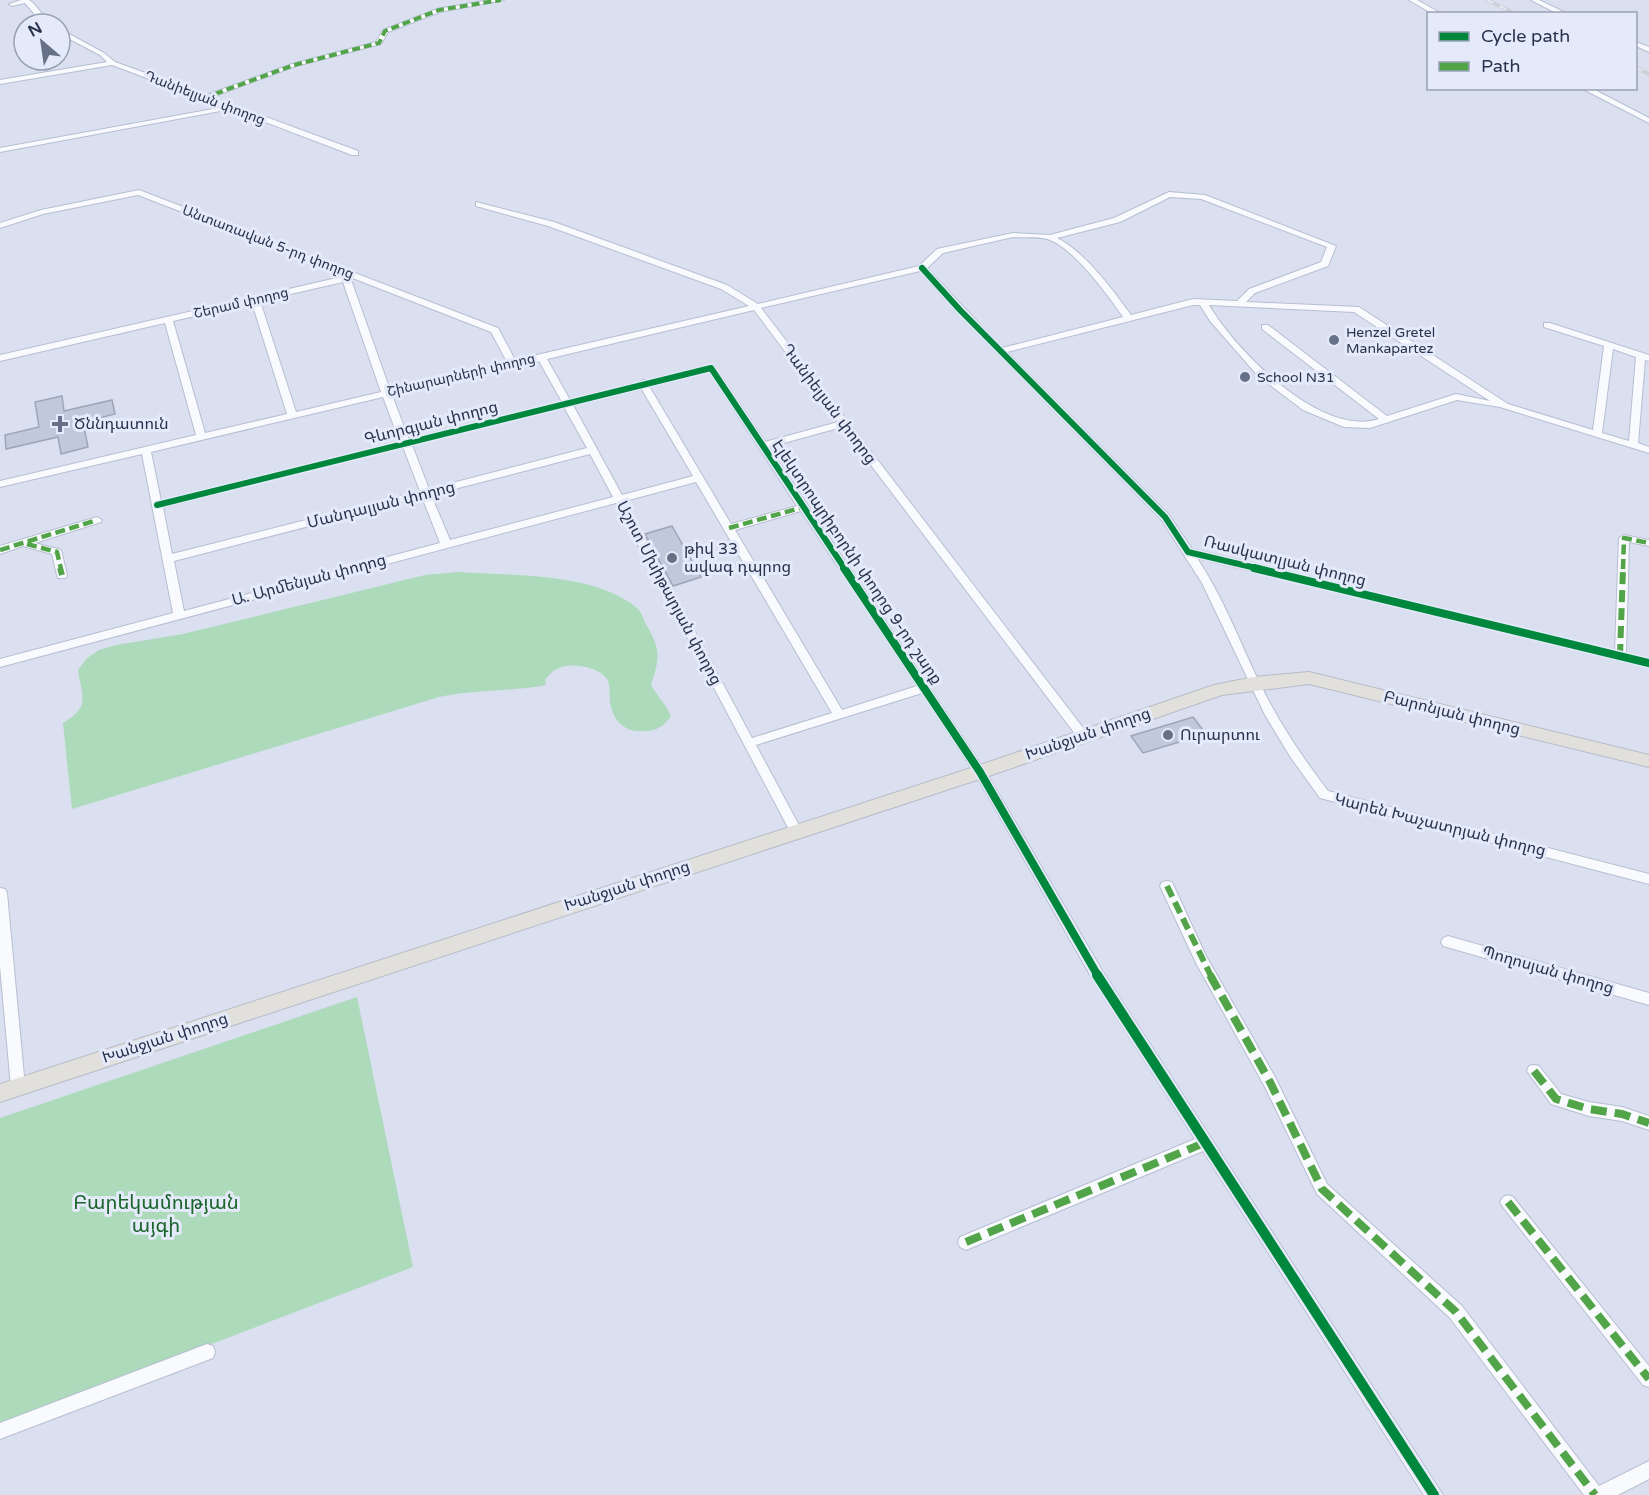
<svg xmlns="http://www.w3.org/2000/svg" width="1649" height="1495" viewBox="0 0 1649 1495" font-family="'Varela Round','Noto Sans Armenian',sans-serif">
  <rect width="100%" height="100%" fill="#dae0f0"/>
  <path fill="#acdabb" d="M 458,572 C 512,576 594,572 637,608 C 642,612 643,619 646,624 C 661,650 660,657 651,685 C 657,696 666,704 671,716 C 664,726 657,731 644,731 C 625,733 613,721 610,702 C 609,695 611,685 607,679 C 598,666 568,661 555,670 C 551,672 548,677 545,680 L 546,685 C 510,692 476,689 439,697 L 72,809 L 63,723 C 91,706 82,698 78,670 L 86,659 L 99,650 L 116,645 L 183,634 L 425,575 Z
    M 357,997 L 413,1267 L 0,1425 L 0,1118 Z"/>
  <path fill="#c0c8dc" stroke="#9ea5b8" stroke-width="1.5" d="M 62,396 L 64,411 L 112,400 L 115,414 L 83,422 L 88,447 L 61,454 L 58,437 L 6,449 L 5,435 L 39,427 L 35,402 Z
    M 672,526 L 701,577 L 673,586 L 645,534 Z
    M 1193,717 L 1206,734 L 1143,753 L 1131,736 Z"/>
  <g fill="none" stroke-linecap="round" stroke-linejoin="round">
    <g stroke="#b6bed1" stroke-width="2">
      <path id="minor" d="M 21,0 L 29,0 L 33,3 L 51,24 L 42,23 L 25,3 L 12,6 L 9,4 Z
        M 489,0 L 504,0 L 440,12 L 388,32 L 381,44 L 296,66 L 212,97 L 358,151 L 358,155 L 352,155 L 231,109 L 0,152 L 0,148 L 224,107 L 112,65 L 0,84 L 0,80 L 107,62 L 100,55 L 60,34 L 60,29 L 104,53 L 115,62 L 206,95 L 292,64 L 376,42 L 383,30 L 437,9 Z
        M 1409,0 L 1417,0 L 1442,14 L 1433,14 Z
        M 1531,0 L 1539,0 L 1568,14 L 1558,14 Z
        M 1636,42 L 1649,47 L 1649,52 L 1636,46 Z
        M 1581,88 L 1591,88 L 1649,118 L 1649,123 Z
        M 139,190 L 498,328 L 515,360 L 749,306 L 721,289 L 548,226 L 476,206 L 476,202 L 554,222 L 727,285 L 758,304 L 919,266 L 937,249 L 1013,233 L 1050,235 L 1114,218 L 1169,192 L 1205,195 L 1336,246 L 1328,266 L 1255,293 L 1246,302 L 1359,307 L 1508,404 L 1593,430 L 1604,346 L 1544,327 L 1544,323 L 1550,323 L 1649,355 L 1649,361 L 1645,360 L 1638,443 L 1649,447 L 1649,453 L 1500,407 L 1457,400 L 1370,428 L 1344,427 L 1303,410 L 1258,376 L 1210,321 L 1200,305 L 1193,305 L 1007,352 L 1169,515 L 1192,549 L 1615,651 L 1619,538 L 1624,535 L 1649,540 L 1649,546 L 1629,542 L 1626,653 L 1649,659 L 1649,667 L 1197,558 C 1223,597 1239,640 1259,682 C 1278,721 1302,757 1328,791 L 1649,874 L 1649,884 L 1320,798 L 1291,758 L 1265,715 L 1202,583 L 1161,519 L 957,312 L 920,271 L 761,308 L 1087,733 L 1089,736 L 1087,739 L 1079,739 L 842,427 L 769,447 L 984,769 L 1103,972 L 1443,1495 L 1424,1495 L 1203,1151 L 966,1250 L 960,1247 L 958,1242 L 960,1237 L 1195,1139 L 1093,980 L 976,775 L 922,693 L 756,745 L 802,831 L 800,835 L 792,835 L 616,503 L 0,667 L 0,659 L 173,613 L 142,454 L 0,487 L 0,481 L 196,435 L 165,323 L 0,361 L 0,355 L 341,277 L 340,273 L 138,195 L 43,214 L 0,228 L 0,223 L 41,210 ZM 1170,197 L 1201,199 L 1327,247 L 1321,262 L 1249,289 L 1237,301 L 1193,299 L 1131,315 C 1112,289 1085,252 1057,238 L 1120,222 ZM 1013,237 C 1024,238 1040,236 1050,240 C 1074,249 1108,295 1123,317 L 1002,348 L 927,268 L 943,253 ZM 350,277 L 491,332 L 507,362 L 390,390 ZM 343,282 L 381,392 L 296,412 L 260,301 ZM 252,303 L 287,414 L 205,433 L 173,321 ZM 1209,305 L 1354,312 L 1490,401 L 1456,394 L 1387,416 L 1268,325 L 1262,325 L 1262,329 L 1379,419 C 1321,438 1236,351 1209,305 ZM 754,310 L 838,422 L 765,442 L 714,366 L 711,365 L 646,381 L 643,380 L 638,383 L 570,400 L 547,359 ZM 1613,349 L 1636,357 L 1629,441 L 1602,433 ZM 539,361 L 562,402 L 409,440 L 392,395 ZM 709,371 L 797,506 L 731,524 L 649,386 ZM 641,388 L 693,476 L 622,495 L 573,405 ZM 383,397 L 400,442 L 161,501 L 151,452 ZM 564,407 L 587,448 L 429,489 L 412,445 ZM 403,447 L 420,491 L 172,554 L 163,507 ZM 590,454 L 613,497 L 450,540 L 431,495 ZM 696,482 L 832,713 L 752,738 L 625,501 ZM 422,497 L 440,543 L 184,611 L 174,561 ZM 801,511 L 917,686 L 842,710 L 735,530 Z
        M 97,517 L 102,520 L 101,522 L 35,543 L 61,550 L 67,575 L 66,578 L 58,578 L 57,575 L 52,554 L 23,546 L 0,554 L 0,546 Z
        M 1167,881 L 1172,882 L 1206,956 L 1275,1077 L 1327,1184 L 1462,1306 L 1599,1486 L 1649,1461 L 1649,1479 L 1618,1495 L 1584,1495 L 1450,1318 L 1317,1194 L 1265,1087 L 1196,963 L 1160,886 L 1162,882 Z
        M 0,888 L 5,889 L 7,893 L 25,1087 L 23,1092 L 18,1094 L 13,1092 L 11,1087 L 0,966 Z
        M 1448,936 L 1649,993 L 1649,1005 L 1443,946 L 1441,942 L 1443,938 Z
        M 1534,1065 L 1539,1066 L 1561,1094 L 1589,1102 L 1622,1107 L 1649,1116 L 1649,1130 L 1622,1121 L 1589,1116 L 1551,1104 L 1527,1071 L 1529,1066 Z
        M 1508,1195 L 1513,1197 L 1649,1366 L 1649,1387 L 1643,1385 L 1503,1207 L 1500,1202 L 1503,1197 Z
        M 207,1344 L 213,1346 L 215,1352 L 213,1358 L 0,1439 L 0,1423 Z"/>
    </g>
    <g stroke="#b7bcc8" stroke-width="2">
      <path id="major" d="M 1309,672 L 1649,755 L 1649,767 L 1309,684 L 1222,695 L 986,777 L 0,1102 L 0,1084 L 974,767 L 1214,685 L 1254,677 Z"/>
    </g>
    <use href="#minor" fill="#f9fafd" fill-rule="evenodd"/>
    <use href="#major" fill="#e2e0dc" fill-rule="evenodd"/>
    <g stroke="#cdd0d6" stroke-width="4">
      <path id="rail" d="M 1487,0 L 1516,14
        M 1636,68 L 1649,74"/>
    </g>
    <use href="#rail" stroke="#e4eaf9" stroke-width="2" stroke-dasharray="7" stroke-linecap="butt"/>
    <path stroke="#51a548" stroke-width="4" stroke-dasharray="8 4" stroke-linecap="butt" d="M 204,98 L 294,65 L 379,43 L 385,31 L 439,10 L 501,0"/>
    <path stroke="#51a548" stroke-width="4.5" stroke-dasharray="10 4.5" stroke-linecap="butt" d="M 729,528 L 804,507
      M 27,544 L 57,552 L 61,569
      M 0,550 L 97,520
      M 1623,569 L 1624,538 L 1649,543"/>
    <path stroke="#51a548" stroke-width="6" stroke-dasharray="12 6" stroke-linecap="butt" d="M 60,568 L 62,575
      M 1620,656 L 1623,568
      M 1167,886 L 1211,976"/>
    <path stroke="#51a548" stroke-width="8" stroke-dasharray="16 8" stroke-linecap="butt" d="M 1210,975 L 1270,1082 L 1322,1189 L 1456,1312 L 1595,1495
      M 1534,1071 L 1556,1099 L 1589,1109 L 1622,1114 L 1649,1123
      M 1508,1202 L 1649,1379
      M 966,1242 L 1204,1143"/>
    <g stroke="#e4eaf9" stroke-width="9">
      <path id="cycleway-far2" d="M 922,268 L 960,310 L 1165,517 L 1188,552 L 1260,569
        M 157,505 L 711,368 L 845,569"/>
    </g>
    <g stroke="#e4eaf9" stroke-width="11">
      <path id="cycleway-far1" d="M 844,568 L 980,772 L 1098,976
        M 1254,568 L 1649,663"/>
    </g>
    <g stroke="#e4eaf9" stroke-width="14">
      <path id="cycleway" d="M 1097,975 L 1434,1495"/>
    </g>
    <use href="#cycleway-far2" stroke="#00873e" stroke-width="6"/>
    <use href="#cycleway-far1" stroke="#00873e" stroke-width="8"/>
    <use href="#cycleway" stroke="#00873e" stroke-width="10"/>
  </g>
  <g fill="#667087" stroke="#e4eaf9" stroke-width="2">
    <circle cx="1334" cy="340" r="6"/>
    <circle cx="1245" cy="377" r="6"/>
    <path d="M57 415h6v6h6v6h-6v6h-6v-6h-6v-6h6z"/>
    <circle cx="672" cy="558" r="6"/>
    <circle cx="1168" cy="735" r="6"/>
  </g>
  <g text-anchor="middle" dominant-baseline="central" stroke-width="6" stroke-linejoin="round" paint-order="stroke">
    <g font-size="14" fill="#28334e" stroke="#e4eaf9">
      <text transform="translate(205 98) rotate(21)">Դանիելյան փողոց</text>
      <text transform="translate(268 242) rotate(21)">Անտառավան 5-րդ փողոց</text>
      <text transform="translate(241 303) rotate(-13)">Շերամ փողոց</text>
      <text transform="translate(461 375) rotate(-13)">Շինարարների փողոց</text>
    </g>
    <g font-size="14" fill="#28334e" stroke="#e4eaf9" text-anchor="start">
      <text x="1346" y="332">Henzel Gretel<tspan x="1346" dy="16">Mankapartez</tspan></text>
      <text x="1257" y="377">School N31</text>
    </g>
    <g font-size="16" fill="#28334e" stroke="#e4eaf9">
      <text transform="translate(829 404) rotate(53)">Դանիելյան փողոց</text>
      <text transform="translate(431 423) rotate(-14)">Գևորգյան փողոց</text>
      <text transform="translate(381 505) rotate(-14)">Մանդալյան փողոց</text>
      <text transform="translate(1285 561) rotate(14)">Ռասկատլյան փողոց</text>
      <text transform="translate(857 562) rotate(56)">Էլեկտրոպրիբորնի փողոց 9-րդ շարք</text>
      <text transform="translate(309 580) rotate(-15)">Ա. Արմենյան փողոց</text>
      <text transform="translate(669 593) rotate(62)">Աշոտ Մխիթարյան փողոց</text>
      <text transform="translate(1452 713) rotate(14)">Բարոնյան փողոց</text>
      <text transform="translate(1088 734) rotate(-19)">Խանջյան փողոց</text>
      <text transform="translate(1440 825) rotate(14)">Կարեն Խաչատրյան փողոց</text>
      <text transform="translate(627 886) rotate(-18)">Խանջյան փողոց</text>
      <text transform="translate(1548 970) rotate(16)">Պողոսյան փողոց</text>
      <text transform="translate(165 1038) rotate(-18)">Խանջյան փողոց</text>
    </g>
    <g font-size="16" fill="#28334e" stroke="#e4eaf9" text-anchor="start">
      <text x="74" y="424">Ծննդատուն</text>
      <text x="684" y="549">թիվ 33<tspan x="684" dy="18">ավագ դպրոց</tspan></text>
      <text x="1180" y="735">Ուրարտու</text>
    </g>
    <g font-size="20" fill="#1b652b" stroke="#e4eaf9">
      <text x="156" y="1203">Բարեկամության<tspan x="156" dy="23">այգի</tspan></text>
    </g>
  </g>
  <rect x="1427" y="12" width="210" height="78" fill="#e4eaf9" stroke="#99a1b5" stroke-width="1.5"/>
  <rect x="1439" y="32" width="30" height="9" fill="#00873e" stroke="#99a1b5" stroke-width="1.5"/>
  <text x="1481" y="42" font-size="18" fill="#28334e">Cycle path</text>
  <rect x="1439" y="62" width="30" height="9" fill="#51a548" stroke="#99a1b5" stroke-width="1.5"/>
  <text x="1481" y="72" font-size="18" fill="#28334e">Path</text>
  <g transform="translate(42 42) rotate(331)"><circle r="28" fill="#e4eaf9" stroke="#99a1b5" stroke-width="1.5"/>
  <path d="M0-4.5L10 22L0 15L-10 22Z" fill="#667087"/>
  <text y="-9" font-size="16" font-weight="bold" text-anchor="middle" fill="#28334e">N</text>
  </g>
</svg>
